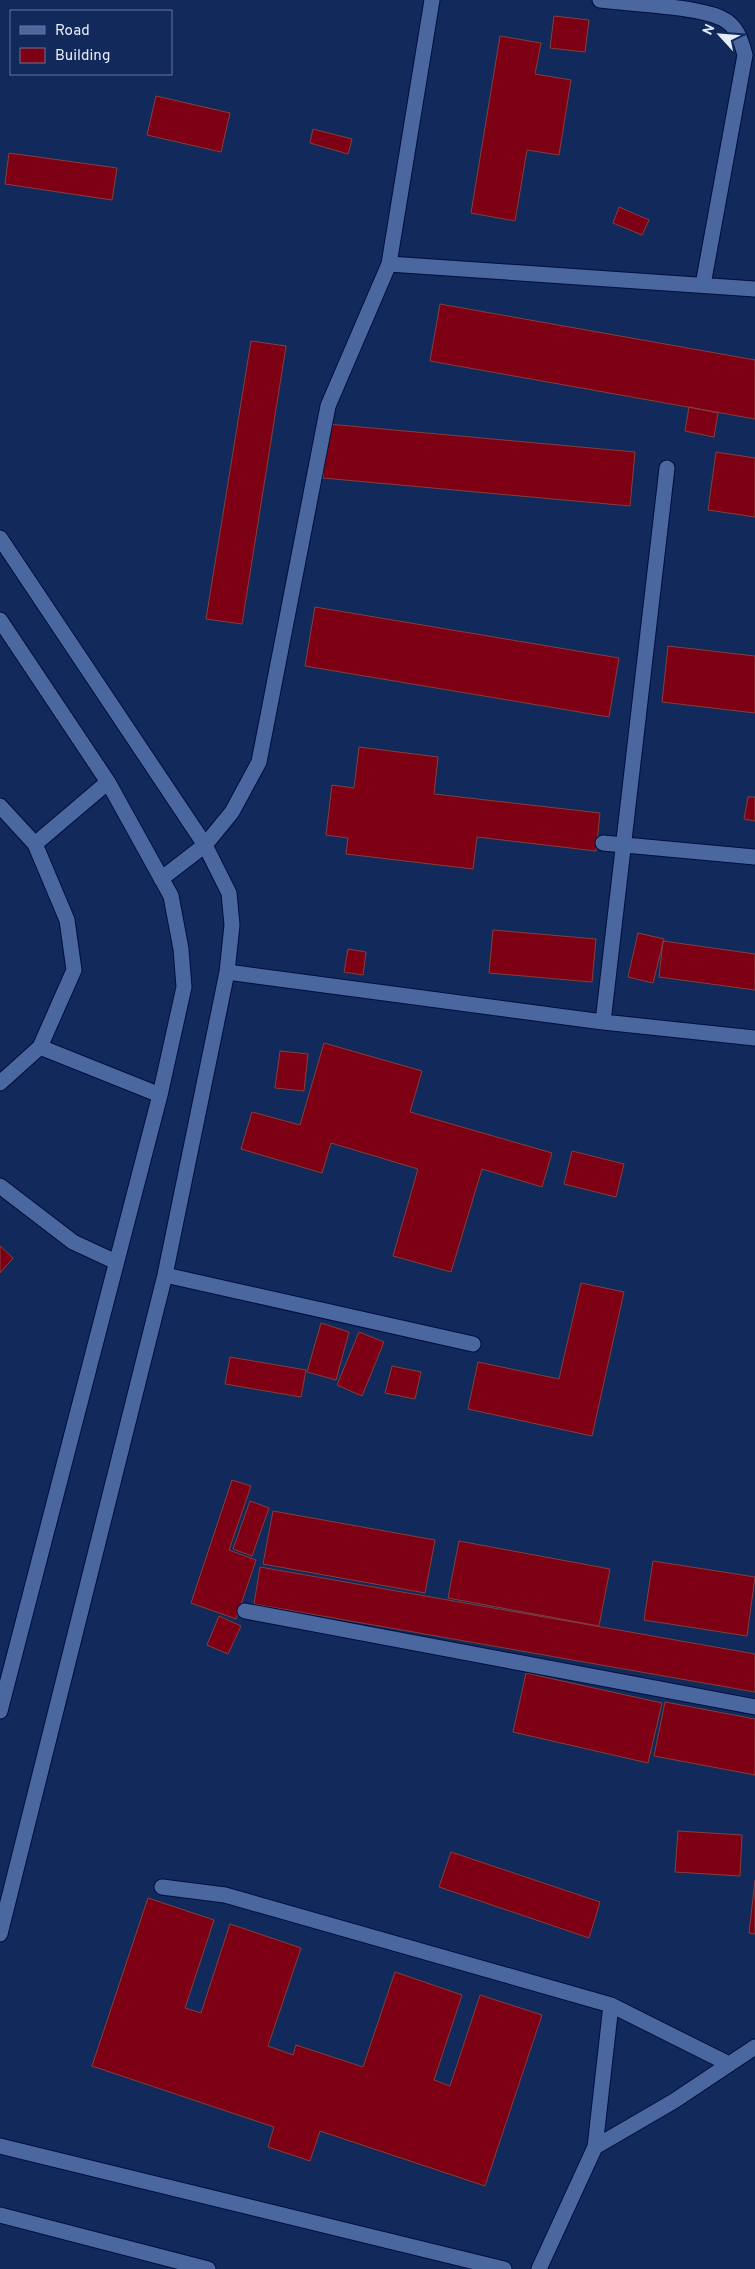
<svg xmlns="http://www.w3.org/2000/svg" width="755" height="2269" viewBox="0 0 755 2269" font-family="Overpass,sans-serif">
  <rect width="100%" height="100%" fill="#12295b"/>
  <path fill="#7d0014" stroke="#843f3d" d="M 554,16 L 589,20 L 585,52 L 550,48 Z
    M 500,36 L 541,43 L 535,74 L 571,80 L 559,155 L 527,150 L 515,221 L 471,213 Z
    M 156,96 L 230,113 L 221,152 L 147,135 Z
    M 313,129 L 352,139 L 348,154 L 310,143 Z
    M 9,153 L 117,168 L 112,200 L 5,184 Z
    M 619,207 L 649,220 L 642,235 L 613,223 Z
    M 440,304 L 755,360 L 755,419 L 430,361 Z
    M 251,341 L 286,346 L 242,624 L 206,619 Z
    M 689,407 L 718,413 L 714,437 L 685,431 Z
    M 328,424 L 635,452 L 630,506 L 323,478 Z
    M 716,452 L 755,458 L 755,517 L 708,510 Z
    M 315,607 L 619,658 L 609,717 L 305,666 Z
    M 668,646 L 755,656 L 755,713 L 662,702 Z
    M 359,747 L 438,757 L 434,794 L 600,813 L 596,851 L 477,837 L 473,869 L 346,854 L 348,838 L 326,835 L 332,785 L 354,788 Z
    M 748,797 L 755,797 L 755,821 L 744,819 Z
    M 493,930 L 596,939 L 592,982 L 489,973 Z
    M 638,933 L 664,939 L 653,983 L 628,977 Z
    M 663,941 L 755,954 L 755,990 L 659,977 Z
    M 348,949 L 366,952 L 363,975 L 344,972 Z
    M 324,1043 L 422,1071 L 410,1112 L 552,1153 L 542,1187 L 482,1169 L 451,1272 L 393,1256 L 418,1169 L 331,1143 L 322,1173 L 241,1149 L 252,1112 L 300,1125 Z
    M 280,1051 L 308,1054 L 304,1091 L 275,1088 Z
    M 572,1151 L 624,1164 L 616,1197 L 564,1184 Z
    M 0,1246 L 13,1258 L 0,1273 Z
    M 581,1283 L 624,1292 L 592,1436 L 468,1409 L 478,1362 L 559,1379 Z
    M 321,1323 L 349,1332 L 336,1380 L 307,1372 Z
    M 359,1332 L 384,1342 L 362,1396 L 337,1385 Z
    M 230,1357 L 306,1370 L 301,1397 L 225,1384 Z
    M 392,1366 L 421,1372 L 415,1399 L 385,1393 Z
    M 232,1480 L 251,1486 L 229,1550 L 256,1560 L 236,1619 L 191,1603 Z
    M 250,1501 L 269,1508 L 252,1556 L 233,1549 Z
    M 273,1511 L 435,1540 L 425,1593 L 263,1564 Z
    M 459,1541 L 610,1569 L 599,1626 L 448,1598 Z
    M 653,1561 L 755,1577 L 747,1636 L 644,1620 Z
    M 260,1567 L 755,1654 L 755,1692 L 254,1604 Z
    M 219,1616 L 241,1626 L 228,1654 L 207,1645 Z
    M 526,1673 L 662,1703 L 648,1763 L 513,1732 Z
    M 665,1702 L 755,1719 L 755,1775 L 654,1756 Z
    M 678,1831 L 742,1835 L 740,1876 L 675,1872 Z
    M 451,1852 L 600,1902 L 589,1938 L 439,1887 Z
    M 755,1880 L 755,1934 L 749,1933 Z
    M 148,1898 L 214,1920 L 185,2008 L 201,2013 L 230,1924 L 301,1948 L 268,2046 L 293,2055 L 296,2045 L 363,2067 L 395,1972 L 462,1995 L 434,2080 L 450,2086 L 480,1995 L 542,2015 L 485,2186 L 320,2131 L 310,2161 L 268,2147 L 274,2127 L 92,2066 Z"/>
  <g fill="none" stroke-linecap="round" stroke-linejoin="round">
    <g stroke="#010e3f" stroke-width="17">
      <path id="minor" d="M 600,0 C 632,4 694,6 721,18 C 737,25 741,40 745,55 L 703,285
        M 389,264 L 755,289
        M 0,538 L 205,845 L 229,893 L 232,925 L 227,972 L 165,1275 L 0,1934
        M 0,620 L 108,782 L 171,896 L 181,949 L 184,987 L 160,1095 L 0,1711
        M 0,806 L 35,844 L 67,920 L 74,970 L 40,1047 L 160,1095
        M 603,843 L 755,857
        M 35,844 L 108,782
        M 161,879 L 205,845 L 232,812 L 259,762 L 328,406 L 389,264 L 432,0
        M 227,972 L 603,1022 L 755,1038
        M 603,1022 L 667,468
        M 0,1083 L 40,1047
        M 0,1186 L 73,1242 L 116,1262
        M 165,1275 L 473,1344
        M 245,1611 L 755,1707
        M 162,1887 L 225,1895 L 611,2005 L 729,2064
        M 0,2146 L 504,2269
        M 595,2147 L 611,2005
        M 0,2215 L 208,2269
        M 539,2269 L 595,2147 L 674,2101 L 755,2047"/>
    </g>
    <use href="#minor" stroke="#4b679f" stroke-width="15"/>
  </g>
  <rect x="10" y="10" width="162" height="65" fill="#12295b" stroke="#66779a"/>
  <rect x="20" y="26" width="25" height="8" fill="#4b679f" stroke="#66779a"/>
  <text x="55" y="35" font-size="15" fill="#e5ecf9">Road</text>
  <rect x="20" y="48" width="25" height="15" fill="#7d0014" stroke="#66779a"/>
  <text x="55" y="60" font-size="15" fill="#e5ecf9">Building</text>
  <g transform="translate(720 35) rotate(296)" stroke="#12295b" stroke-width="4" paint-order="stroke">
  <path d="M0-4L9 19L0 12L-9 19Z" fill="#e5ecf9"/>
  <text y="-8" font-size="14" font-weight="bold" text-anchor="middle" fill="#e5ecf9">N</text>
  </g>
</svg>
